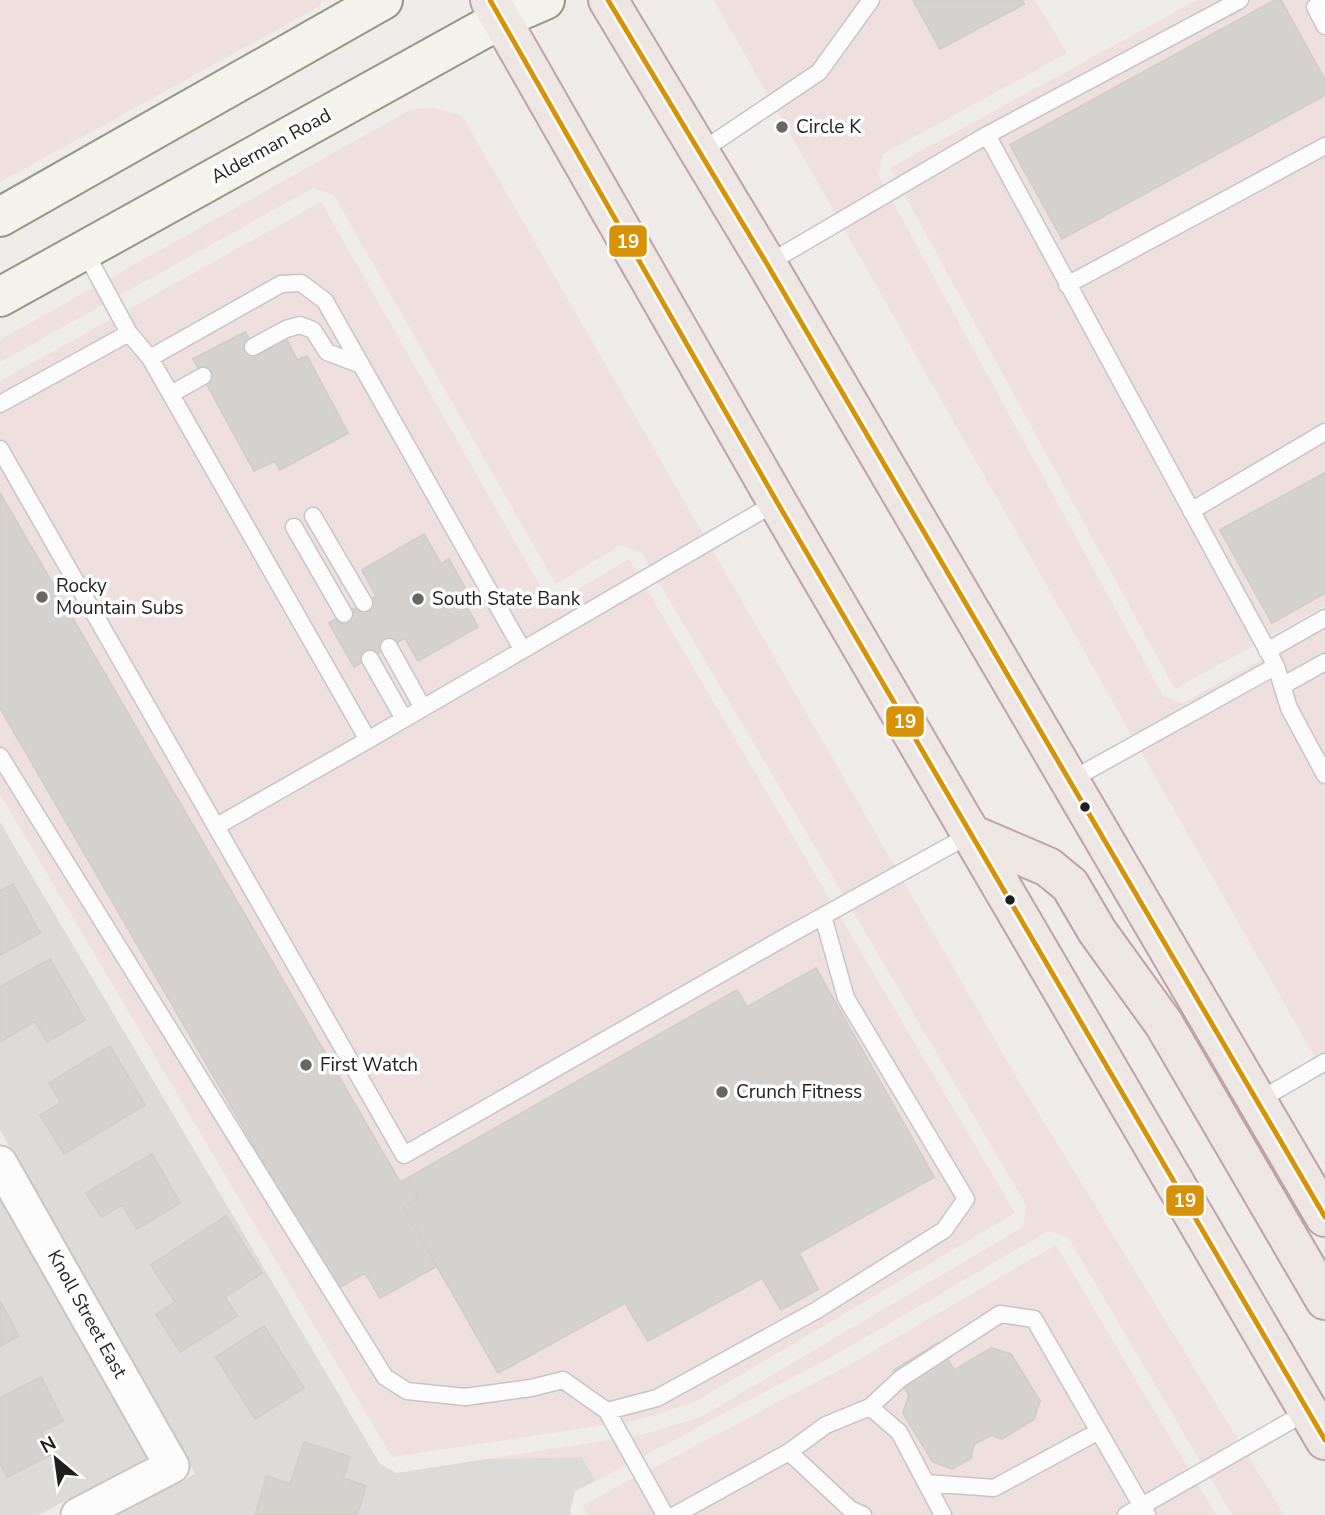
<svg xmlns="http://www.w3.org/2000/svg" width="1325" height="1515" viewBox="0 0 1325 1515" font-family="'Nunito Sans',sans-serif">
  <rect width="100%" height="100%" fill="#eeebe8"/>
  <path fill="#dddbd9" d="M 0,822 L 380,1464 L 396,1473 L 487,1459 L 582,1457 L 596,1481 L 575,1491 L 570,1511 L 571,1515 L 119,1515 L 195,1474 L 0,1130 Z
    M 0,1196 L 149,1457 L 38,1515 L 0,1515 Z"/>
  <path fill="#efdfde" d="M 0,0 L 323,0 L 318,7 L 0,182 Z
    M 714,0 L 1035,0 L 1067,53 L 883,154 L 878,175 L 1163,696 L 1183,703 L 1325,625 L 1325,1075 Z
    M 1197,0 L 1325,0 L 1325,606 L 1175,689 L 890,168 Z
    M 435,108 L 462,116 L 1014,1073 L 1284,1515 L 1232,1515 L 1068,1237 L 1048,1231 L 844,1350 L 596,1481 L 582,1457 L 487,1459 L 641,1435 L 701,1417 L 1023,1227 L 1027,1206 L 641,552 L 621,545 L 556,584 L 334,195 L 313,188 L 0,362 L 0,340 L 412,109 Z
    M 321,202 L 551,605 L 629,559 L 1015,1213 L 693,1403 L 638,1420 L 392,1457 L 0,794 L 0,381 Z
    M 1056,1245 L 1216,1515 L 587,1515 L 583,1505 L 851,1364 Z"/>
  <path fill="#d4d1cf" stroke="#d1cdc9" stroke-width="2" d="M 913,0 L 1022,0 L 1024,4 L 940,49 Z
    M 1275,0 L 1281,0 L 1325,80 L 1325,95 L 1062,239 L 1010,145 Z
    M 245,332 L 258,355 L 287,340 L 297,360 L 307,356 L 348,433 L 280,470 L 275,461 L 254,471 L 193,359 Z
    M 1325,473 L 1325,593 L 1272,623 L 1220,530 Z
    M 0,493 L 400,1182 L 408,1178 L 419,1198 L 403,1207 L 437,1266 L 380,1298 L 365,1273 L 337,1289 L 0,708 Z
    M 424,534 L 441,564 L 449,559 L 470,597 L 463,601 L 478,627 L 418,661 L 405,638 L 354,667 L 329,623 L 376,596 L 362,570 Z
    M 13,884 L 40,933 L 0,955 L 0,891 Z
    M 50,959 L 85,1020 L 47,1042 L 35,1021 L 0,1042 L 0,987 Z
    M 816,968 L 934,1177 L 799,1253 L 818,1289 L 781,1310 L 762,1278 L 648,1341 L 625,1303 L 498,1373 L 403,1207 L 419,1198 L 408,1178 L 737,990 L 747,1007 Z
    M 110,1046 L 145,1105 L 64,1154 L 40,1115 L 61,1103 L 49,1083 Z
    M 152,1154 L 180,1203 L 137,1229 L 122,1205 L 101,1217 L 86,1193 Z
    M 226,1216 L 262,1273 L 225,1297 L 237,1316 L 180,1352 L 156,1314 L 175,1302 L 151,1265 Z
    M 0,1301 L 19,1336 L 0,1346 Z
    M 264,1326 L 304,1388 L 255,1419 L 216,1357 Z
    M 938,1343 L 954,1370 L 991,1348 L 1011,1354 L 1040,1401 L 1034,1419 L 1002,1439 L 991,1435 L 974,1444 L 971,1458 L 952,1469 L 933,1462 L 903,1413 L 909,1395 L 894,1370 Z
    M 41,1377 L 63,1421 L 41,1432 L 52,1454 L 7,1477 L 0,1463 L 0,1398 Z
    M 304,1442 L 350,1457 L 343,1478 L 366,1486 L 357,1515 L 255,1515 L 267,1476 L 290,1484 Z"/>
  <g fill="none" stroke-linecap="round" stroke-linejoin="round">
    <g stroke="#c6c5c4" stroke-width="19">
      <path id="service" d="M 1325,2 L 1315,7 L 1325,26
        M 987,135 L 1240,0
        M 700,152 L 819,72 L 871,0
        M 767,264 L 987,135 L 1276,666 L 1071,780
        M 1067,285 L 1325,146
        M 129,333 L 150,358 L 368,740 L 217,826
        M 253,347 L 286,329 L 300,325 L 313,330 L 327,352 L 361,365
        M 150,358 L 281,284 L 301,283 L 325,301 L 522,649
        M 171,394 L 203,376
        M 0,404 L 129,333 L 84,250
        M 0,449 L 404,1155 L 787,936 L 971,834
        M 1191,511 L 1325,432
        M 313,516 L 364,603
        M 294,527 L 344,614
        M 389,647 L 423,708
        M 1267,651 L 1325,618
        M 370,659 L 404,719
        M 1276,666 L 1289,708 L 1325,775
        M 1282,686 L 1325,662
        M 368,740 L 777,502
        M 0,756 L 385,1377 L 407,1391 L 465,1397 L 531,1388 L 563,1380 L 607,1411 L 665,1515
        M 1258,1101 L 1325,1062
        M 870,1407 L 900,1379 L 1000,1314 L 1034,1319 L 1147,1515
        M 607,1411 L 657,1398 L 817,1310 L 944,1230 L 966,1199 L 846,998 L 823,916
        M 789,1452 L 850,1509 L 863,1515
        M 926,1483 L 994,1488 L 1099,1431
        M 675,1515 L 789,1452 L 826,1425 L 870,1407 L 899,1432 L 943,1515
        M 1126,1515 L 1308,1411"/>
    </g>
    <g stroke="#c6c5c4" stroke-width="37">
      <path id="minor" d="M 0,1163 L 172,1466 L 78,1515"/>
    </g>
    <g stroke="#969680" stroke-width="42">
      <path id="secondary" d="M 0,217 L 383,0
        M 0,297 L 501,19 L 545,0"/>
    </g>
    <g stroke="#c2a0aa" stroke-width="42">
      <path id="trunk" d="M 490,0 L 777,502 L 1325,1440
        M 608,0 L 767,264 L 1325,1217
        M 971,834 L 1048,867 L 1070,885 L 1097,931 L 1164,1024 L 1325,1300"/>
    </g>
    <use href="#service" stroke="#fcfcfc" stroke-width="16"/>
    <use href="#minor" stroke="#fcfcfc" stroke-width="33"/>
    <use href="#secondary" stroke="#f3f3eb" stroke-width="38"/>
    <use href="#trunk" stroke="#eee6e3" stroke-width="38"/>
    <g stroke="#fff" stroke-width="10">
      <path id="bus-1" d="M 490,0 L 777,502 L 1325,1440
        M 608,0 L 767,264 L 1325,1217"/>
    </g>
    <use href="#bus-1" stroke="#d79205" stroke-width="5"/>
  </g>
  <g fill="#676665" stroke="#fff" stroke-width="2.5">
    <circle cx="782" cy="127" r="7"/>
    <circle cx="42" cy="597" r="7"/>
    <circle cx="418" cy="599" r="7"/>
    <circle cx="306" cy="1065" r="7"/>
    <circle cx="722" cy="1092" r="7"/>
  </g>
  <g fill="#1f1f1f" stroke="#fff" stroke-width="2.5">
    <circle cx="1085" cy="807" r="6"/>
    <circle cx="1010" cy="900" r="6"/>
  </g>
  <g text-anchor="middle" dominant-baseline="central" stroke-width="7" stroke-linejoin="round" paint-order="stroke">
    <g font-size="19" fill="#1f1f1f" stroke="#fff" text-anchor="start">
      <text x="796" y="127">Circle K</text>
      <text x="56" y="586">Rocky<tspan x="56" dy="22">Mountain Subs</tspan></text>
      <text x="432" y="599">South State Bank</text>
      <text x="320" y="1065">First Watch</text>
      <text x="736" y="1092">Crunch Fitness</text>
    </g>
    <g font-size="19" fill="#1f1f1f" stroke="#fff">
      <text transform="translate(271 146) rotate(-29)">Alderman Road</text>
      <text transform="translate(87 1314) rotate(61)">Knoll Street East</text>
    </g>
  </g>
  <g stroke="#fff" stroke-width="2.5">
    <rect x="608" y="224" width="40" height="34" rx="7" fill="#d79205"/>
    <rect x="885" y="705" width="40" height="33" rx="7" fill="#d79205"/>
    <rect x="1165" y="1184" width="40" height="33" rx="7" fill="#d79205"/>
  </g>
  <g font-size="19" text-anchor="middle" font-weight="bold" fill="#fff">
    <text x="628" y="248">19</text>
    <text x="905" y="728">19</text>
    <text x="1185" y="1207">19</text>
  </g>
  <g transform="translate(56 1459) rotate(331)" stroke="#ffffff" stroke-width="5" paint-order="stroke">
  <path d="M0-5L12 26L0 18L-12 26Z" fill="#1f1f1f"/>
  <text y="-10" font-size="19" font-weight="bold" text-anchor="middle" fill="#1f1f1f">N</text>
  </g>
</svg>
